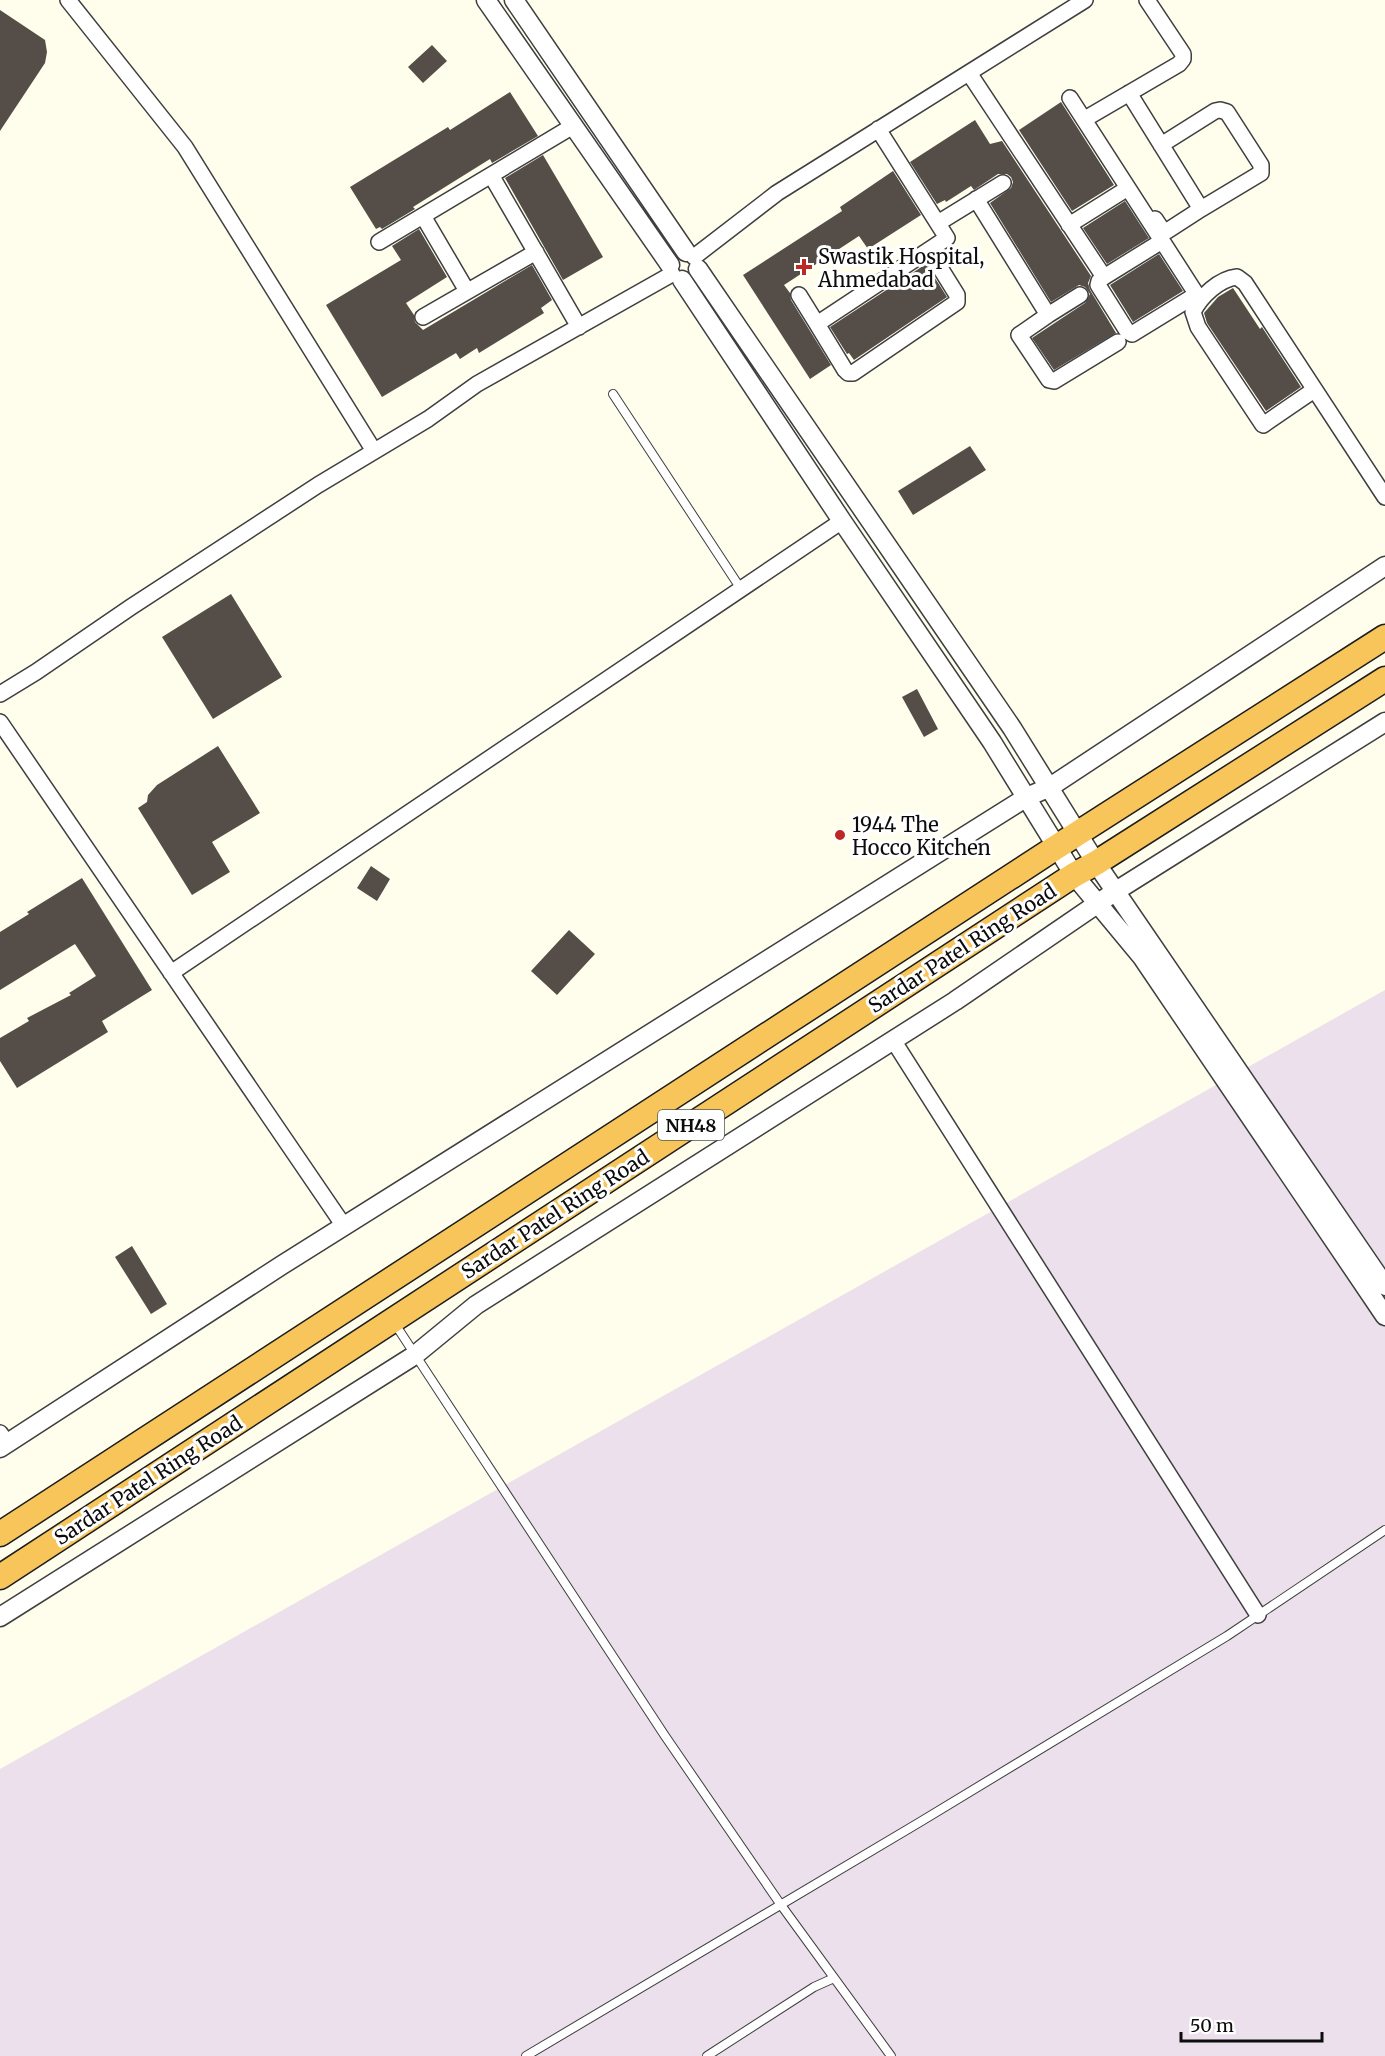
<svg xmlns="http://www.w3.org/2000/svg" width="1385" height="2056" viewBox="0 0 1385 2056" font-family="Merriweather,serif">
  <rect width="100%" height="100%" fill="#fffdeb"/>
  <path fill="#ebe0eb" d="M 1385,990 L 1385,2056 L 0,2056 L 0,1769 Z"/>
  <path fill="#554e48" d="M 0,10 L 45,40 L 47,52 L 45,63 L 0,131 Z
    M 432,45 L 447,61 L 423,83 L 408,67 Z
    M 510,92 L 538,136 L 492,163 L 490,159 L 413,207 L 415,209 L 382,229 L 380,227 L 376,229 L 350,187 L 448,127 L 450,130 Z
    M 1061,102 L 1114,185 L 1072,211 L 1019,130 Z
    M 975,120 L 990,144 L 1002,141 L 1091,276 L 1088,283 L 1090,290 L 1116,333 L 1054,370 L 1032,338 L 1085,303 L 1090,294 L 1085,287 L 1079,285 L 1051,302 L 990,203 L 1011,188 L 1013,182 L 1011,177 L 1007,174 L 998,174 L 974,190 L 971,186 L 946,202 L 945,200 L 937,204 L 910,162 Z
    M 543,155 L 603,257 L 563,280 L 505,178 Z
    M 893,171 L 921,215 L 868,249 L 859,236 L 784,285 L 790,293 L 791,300 L 831,365 L 810,379 L 743,275 L 842,211 L 840,207 Z
    M 1125,201 L 1149,238 L 1107,264 L 1083,228 Z
    M 419,229 L 447,277 L 406,303 L 414,315 L 415,322 L 423,330 L 532,265 L 552,300 L 541,308 L 544,313 L 479,353 L 477,348 L 460,359 L 456,353 L 382,397 L 326,305 L 401,260 L 392,246 Z
    M 1159,254 L 1183,291 L 1133,322 L 1110,285 Z
    M 926,264 L 947,297 L 854,360 L 849,353 L 847,354 L 830,327 Z
    M 1233,288 L 1260,329 L 1262,327 L 1301,387 L 1266,411 L 1207,323 L 1204,313 L 1218,297 Z
    M 970,446 L 986,470 L 913,515 L 898,491 Z
    M 231,594 L 282,677 L 213,719 L 162,637 Z
    M 917,689 L 938,729 L 924,737 L 902,697 Z
    M 218,746 L 260,813 L 212,842 L 230,872 L 192,895 L 138,808 L 147,802 L 148,795 L 157,785 Z
    M 371,866 L 390,879 L 377,901 L 357,888 Z
    M 82,878 L 152,990 L 102,1021 L 108,1032 L 17,1088 L 0,1061 L 0,1038 L 29,1021 L 27,1018 L 71,995 L 69,993 L 96,976 L 75,944 L 0,990 L 0,932 L 29,914 L 27,912 Z
    M 569,930 L 595,954 L 557,995 L 531,971 Z
    M 132,1246 L 167,1304 L 151,1314 L 115,1257 Z"/>
  <g fill="none" stroke-linecap="round" stroke-linejoin="round">
    <g stroke="#3f3f3f" stroke-width="10">
      <path id="service" d="M 613,394 L 741,589
        M 395,1324 L 665,1736 L 781,1905 L 891,2056
        M 526,2056 L 920,1822 L 1227,1636 L 1385,1530
        M 707,2056 L 814,1987 L 834,1978"/>
    </g>
    <g stroke="#3f3f3f" stroke-width="18">
      <path id="minor" d="M 68,0 L 185,147 L 374,451
        M 969,73 L 1104,277 L 1099,281 L 1098,285 L 1127,331 L 1132,334 L 1194,296 L 1195,292 L 1070,98
        M 1129,93 L 1201,209 L 1167,231 L 1161,228 L 1155,219
        M 1090,116 L 1179,64 L 1183,59 L 1183,54 L 1147,0
        M 1161,145 L 1215,111 L 1220,110 L 1227,112 L 1261,165 L 1261,173 L 1201,209
        M 491,175 L 579,327
        M 976,199 L 1048,315 L 1019,335 L 1049,380 L 1054,381 L 1118,342
        M 423,216 L 467,291
        M 938,223 L 1003,183
        M 1069,225 L 1128,188
        M 379,242 L 573,126
        M 694,257 L 777,193 L 1085,0
        M 1104,277 L 1162,241
        M 799,295 L 817,324 L 947,238 L 878,129
        M 1048,315 L 1080,295
        M 423,317 L 536,252
        M 817,324 L 845,370 L 848,373 L 853,373 L 957,302 L 957,295 L 929,250
        M 1314,390 L 1263,425 L 1198,327 L 1193,312 C 1201,296 1219,279 1237,277 L 1245,283 L 1385,497
        M 0,694 L 36,672 L 131,607 L 318,485 L 428,419 L 477,384 L 672,274
        M 0,722 L 344,1226
        M 171,973 L 842,521
        M 893,1040 L 1258,1615
        M 0,1433 L 7,1443"/>
    </g>
    <g stroke="#3f3f3f" stroke-width="21">
      <path id="tertiary" d="M 486,0 L 670,265
        M 514,0 L 686,252
        M 698,269 L 1012,728 L 1096,863 L 1385,1286
        M 682,280 L 842,521 L 992,742 L 1074,875 L 1142,957 L 1385,1316
        M 0,1448 L 282,1265 L 1027,797 L 1050,787 L 1385,566
        M 0,1617 L 415,1355 L 476,1305 L 955,1001 L 1116,891 L 1385,722"/>
    </g>
    <g stroke="#1d1d1d" stroke-width="27">
      <path id="trunk" d="M 0,1534 L 1058,846 L 1385,637
        M 0,1577 L 1074,875 L 1096,863 L 1385,679"/>
    </g>
    <use href="#service" stroke="#fff" stroke-width="8"/>
    <use href="#minor" stroke="#fff" stroke-width="15"/>
    <use href="#tertiary" stroke="#fff" stroke-width="18"/>
    <use href="#trunk" stroke="#f8c55a" stroke-width="24"/>
  </g>
  <g fill="#bd2823" stroke="#fff" stroke-width="2">
    <path d="M801 258h6v6h6v6h-6v6h-6v-6h-6v-6h6z"/>
    <circle cx="840" cy="835" r="6"/>
  </g>
  <g text-anchor="middle" dominant-baseline="central" stroke-width="6" stroke-linejoin="round" paint-order="stroke">
    <rect fill="#fff" stroke="#555" stroke-width="1.5" x="658" y="1110" width="66" height="30" rx="4.5"/>
    <g font-size="18" font-weight="bold" fill="#0c0c0c">
      <text x="691" y="1125">NH48</text>
    </g>
    <g font-size="20" fill="#0c0c0c" stroke="#fff" text-anchor="start">
      <text x="818" y="256">Swastik Hospital,<tspan x="818" dy="23">Ahmedabad</tspan></text>
      <text x="852" y="824">1944 The<tspan x="852" dy="23">Hocco Kitchen</tspan></text>
    </g>
    <g font-size="20" fill="#0c0c0c" stroke="#fff">
      <text transform="translate(962 948) rotate(-33)">Sardar Patel Ring Road</text>
      <text transform="translate(555 1214) rotate(-33)">Sardar Patel Ring Road</text>
      <text transform="translate(148 1480) rotate(-33)">Sardar Patel Ring Road</text>
    </g>
  </g>
  <path d="M1181 2032v9h141v-9" fill="none" stroke="#0c0c0c" stroke-width="3"/>
  <text x="1190" y="2032" font-size="18" fill="#0c0c0c" stroke="#ffffff" stroke-width="4.5" paint-order="stroke">50 m</text>
</svg>
